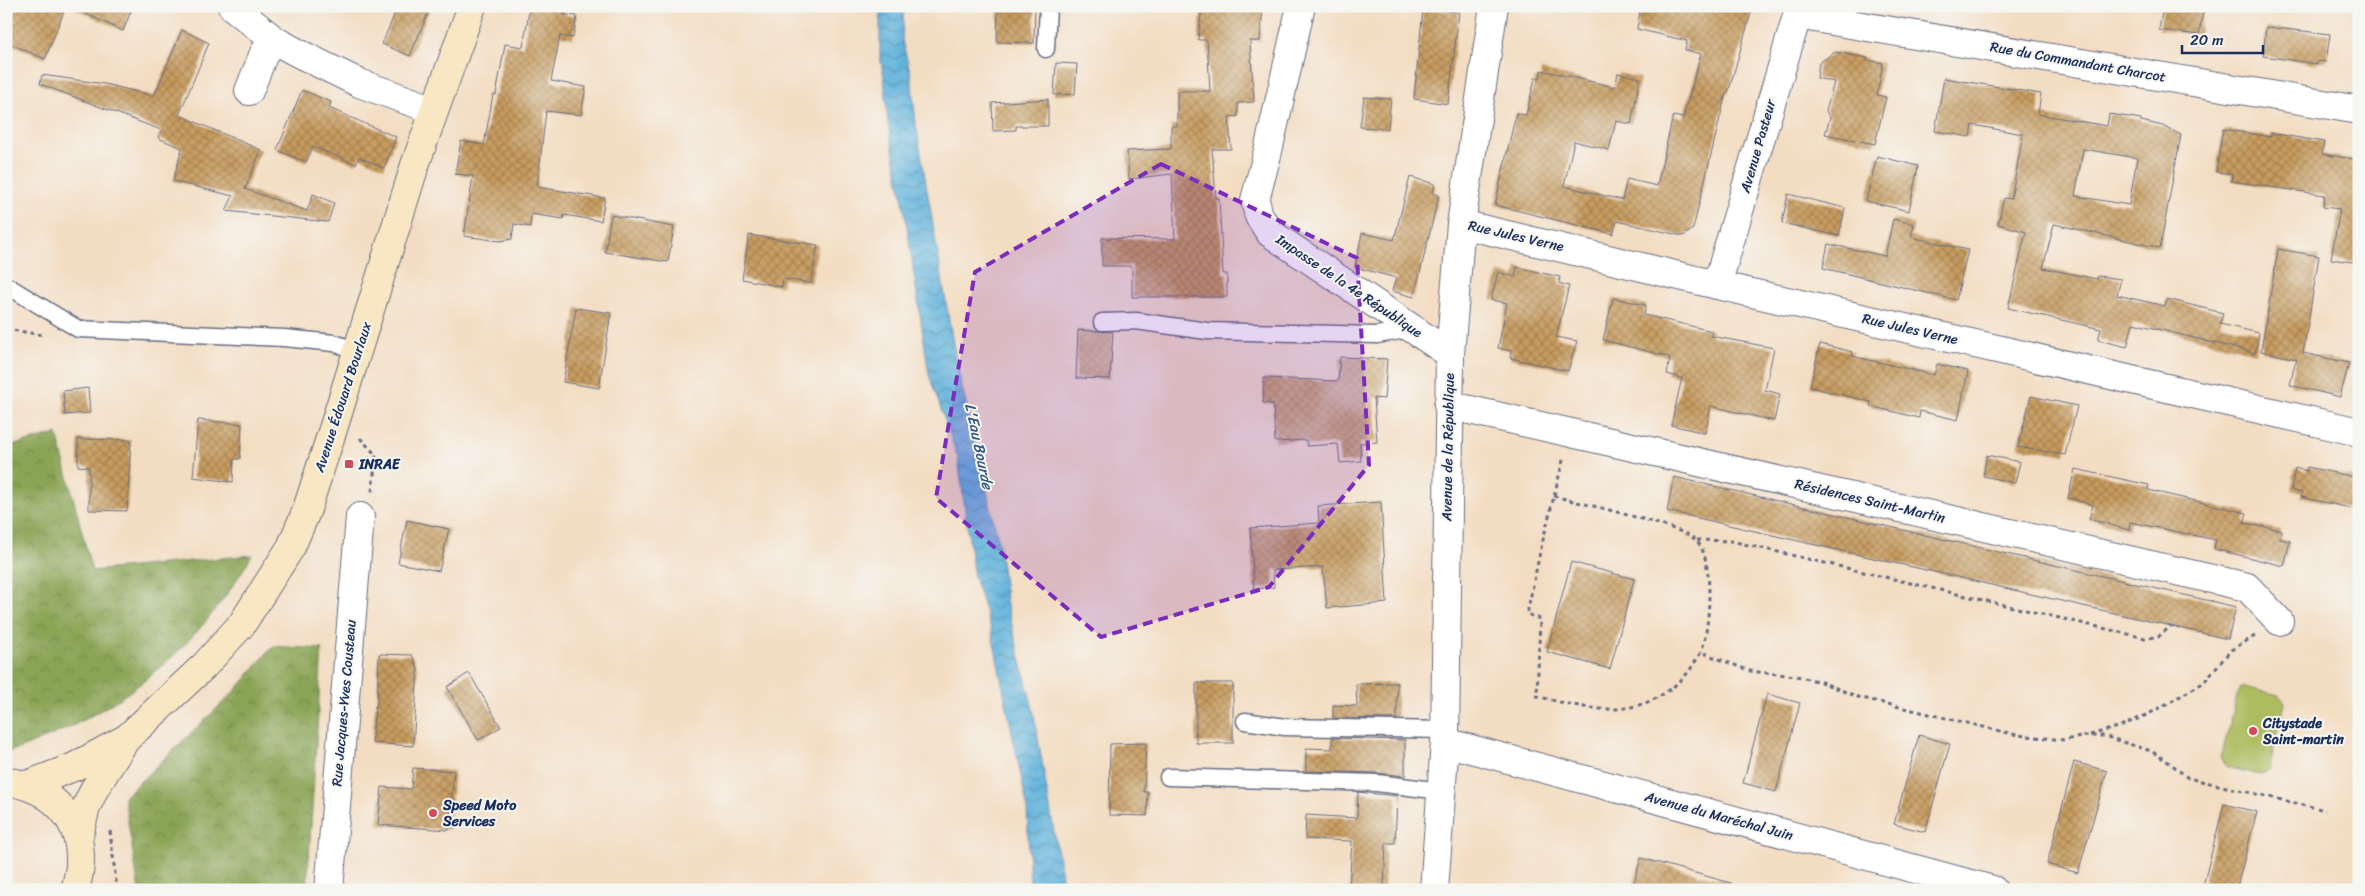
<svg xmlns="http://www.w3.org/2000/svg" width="2365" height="896" viewBox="0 0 2365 896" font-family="Sriracha,sans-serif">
  <defs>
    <pattern id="forest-crowns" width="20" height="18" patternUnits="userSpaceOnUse" patternTransform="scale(1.25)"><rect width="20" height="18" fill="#8aa455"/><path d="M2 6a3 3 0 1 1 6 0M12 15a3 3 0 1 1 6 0" fill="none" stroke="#70864a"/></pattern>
    <pattern id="water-waves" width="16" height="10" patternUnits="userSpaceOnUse" patternTransform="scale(1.25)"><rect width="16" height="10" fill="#60b2db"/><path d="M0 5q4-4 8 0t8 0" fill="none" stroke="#4e91b5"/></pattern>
    <pattern id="building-cross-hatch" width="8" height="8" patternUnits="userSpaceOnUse" patternTransform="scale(1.25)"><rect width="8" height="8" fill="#c89c5e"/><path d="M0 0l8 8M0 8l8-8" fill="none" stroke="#a28051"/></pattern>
  </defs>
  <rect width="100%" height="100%" fill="#f6f6f2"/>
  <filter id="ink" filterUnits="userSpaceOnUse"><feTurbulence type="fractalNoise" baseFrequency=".02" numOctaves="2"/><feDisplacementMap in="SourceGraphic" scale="10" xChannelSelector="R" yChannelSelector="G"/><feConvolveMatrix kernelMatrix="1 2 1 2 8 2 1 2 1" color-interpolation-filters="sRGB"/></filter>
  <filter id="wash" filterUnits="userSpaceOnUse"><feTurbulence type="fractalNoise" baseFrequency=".0096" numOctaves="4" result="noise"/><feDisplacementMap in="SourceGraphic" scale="20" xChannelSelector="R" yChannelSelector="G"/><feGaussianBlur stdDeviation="1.12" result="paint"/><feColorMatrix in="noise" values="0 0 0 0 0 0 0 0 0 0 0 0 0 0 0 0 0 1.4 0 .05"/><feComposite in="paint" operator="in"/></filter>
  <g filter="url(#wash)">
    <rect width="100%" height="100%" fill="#f3ddc2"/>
    <path fill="url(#forest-crowns)" stroke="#526a5a" d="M 57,434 L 92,571 L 252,555 C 195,654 114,717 6,753 L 6,447 Z
      M 273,646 L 322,649 L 307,890 L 139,890 L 124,797 L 234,692 Z"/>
    <path fill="#adbc5e" stroke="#64765e" d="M 2244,687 L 2279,695 L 2285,703 L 2269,770 L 2260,775 L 2227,767 L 2221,758 L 2239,689 Z"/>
    <path fill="url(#water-waves)" stroke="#3e709c" d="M 880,6 L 904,6 L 902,40 L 911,75 L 916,124 L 956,361 L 998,539 L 1007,606 L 1033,709 L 1064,890 L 1030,890 L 1027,806 L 991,629 L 974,577 L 958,458 L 929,375 L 904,207 L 888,124 L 884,76 L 880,57 Z"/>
    <g id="blocks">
      <path fill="url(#building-cross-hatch)" fill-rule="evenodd" d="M 6,6 L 66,6 L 45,59 L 6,42 Z
        M 69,6 L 133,6 L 123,31 Z
        M 398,6 L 431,6 L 410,56 L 382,44 Z
        M 530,6 L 566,6 L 564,15 L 577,16 L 573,38 L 560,36 L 551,81 L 586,87 L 581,115 L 546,111 L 537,187 L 605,198 L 601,221 L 564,215 L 563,219 L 531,214 L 530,227 L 514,224 L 512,239 L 500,241 L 464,236 L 473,176 L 455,174 L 461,141 L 484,145 L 493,95 L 496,95 L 505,44 L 523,47 Z
        M 998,6 L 1035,6 L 1034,43 L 997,42 Z
        M 1202,6 L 1263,7 L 1260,41 L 1250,41 L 1254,102 L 1238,103 L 1238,116 L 1229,117 L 1231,149 L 1212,149 L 1216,198 L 1219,198 L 1223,274 L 1227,274 L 1227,297 L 1132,297 L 1132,266 L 1102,266 L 1102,238 L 1175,239 L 1172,174 L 1129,179 L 1127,151 L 1171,149 L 1171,126 L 1177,126 L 1177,91 L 1210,91 L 1207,40 L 1198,40 Z
        M 1641,6 L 1753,6 L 1728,93 L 1726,93 L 1693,229 L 1683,236 L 1617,221 L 1613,234 L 1495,205 L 1516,113 L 1526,115 L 1535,78 L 1540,78 L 1541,70 L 1615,87 L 1618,73 L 1640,78 L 1631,124 L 1616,121 L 1609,150 L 1574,141 L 1564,186 L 1622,200 L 1627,179 L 1657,186 L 1673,116 L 1683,118 L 1701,54 L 1685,50 L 1687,41 L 1637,29 Z
        M 2163,6 L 2204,6 L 2199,35 L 2159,30 Z
        M 1423,9 L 1459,12 L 1448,104 L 1414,99 Z
        M 2266,27 L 2330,34 L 2326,62 L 2317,61 L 2317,64 L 2263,56 Z
        M 182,30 L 209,43 L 179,115 L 261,150 L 245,189 L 307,211 L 313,194 L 334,203 L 328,222 L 226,211 L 233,196 L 173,181 L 182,148 L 158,138 L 161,130 L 40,84 L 42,75 L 105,84 L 154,96 Z
        M 1835,52 L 1868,58 L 1867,60 L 1883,63 L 1877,95 L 1886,97 L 1875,144 L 1825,134 L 1830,118 L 1826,111 L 1834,82 L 1817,78 L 1819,63 Z
        M 1056,63 L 1077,64 L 1075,94 L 1054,95 Z
        M 1944,78 L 2041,94 L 2038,114 L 2107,126 L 2109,114 L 2141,119 L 2141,121 L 2163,126 L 2181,135 L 2160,248 L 2054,224 L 2043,268 L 2097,279 L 2098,276 L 2121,279 L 2117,295 L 2165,306 L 2167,299 L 2223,313 L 2220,324 L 2259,333 L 2255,353 L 2133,323 L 2127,347 L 2098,340 L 2101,329 L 2008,308 L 2026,232 L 1998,224 L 2004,198 L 2011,199 L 2023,134 L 1972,125 L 1970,137 L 1935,131 ZM 2083,149 L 2137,158 L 2129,205 L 2075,196 Z
        M 302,90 L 331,102 L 329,108 L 396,137 L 384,168 L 359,157 L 356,164 L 313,147 L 306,162 L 277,150 Z
        M 1364,97 L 1391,99 L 1388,129 L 1360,127 Z
        M 1048,99 L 1048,126 L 1016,126 L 1016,130 L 993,131 L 992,103 Z
        M 2223,129 L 2271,137 L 2271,133 L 2324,142 L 2322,154 L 2359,160 L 2359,263 L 2331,259 L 2340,209 L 2323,207 L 2325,195 L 2231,181 L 2232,174 L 2216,172 Z
        M 1877,156 L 1918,166 L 1909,211 L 1866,201 Z
        M 1410,177 L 1435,184 L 1433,193 L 1439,195 L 1414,297 L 1392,291 L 1396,278 L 1355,267 L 1362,233 L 1394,240 Z
        M 1788,194 L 1845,208 L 1839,236 L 1782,223 Z
        M 611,215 L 674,227 L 668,262 L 605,252 Z
        M 1893,219 L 1914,224 L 1911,237 L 1968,250 L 1956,300 L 1823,268 L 1828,244 L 1885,256 Z
        M 749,235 L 818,245 L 811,283 L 783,279 L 782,287 L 742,279 Z
        M 2278,249 L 2319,256 L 2303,353 L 2349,363 L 2340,397 L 2290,385 L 2296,359 L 2261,351 Z
        M 1517,267 L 1560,277 L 1559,283 L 1569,286 L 1556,337 L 1577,341 L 1568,371 L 1510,358 L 1511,351 L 1498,348 L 1507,303 L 1491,300 L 1498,272 L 1515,277 Z
        M 1613,298 L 1646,305 L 1644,315 L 1712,331 L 1711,336 L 1774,348 L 1765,390 L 1780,394 L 1774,421 L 1711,406 L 1705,433 L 1671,425 L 1682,378 L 1667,374 L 1670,357 L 1603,340 Z
        M 576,308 L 611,313 L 599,388 L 563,382 Z
        M 1078,330 L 1113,332 L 1110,379 L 1076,378 Z
        M 1820,344 L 1853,352 L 1852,356 L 1934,375 L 1937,364 L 1968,371 L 1958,420 L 1920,411 L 1919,418 L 1870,406 L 1871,402 L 1810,387 Z
        M 1340,357 L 1387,359 L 1384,399 L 1374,398 L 1377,442 L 1360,443 L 1361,461 L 1340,463 L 1338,444 L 1307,446 L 1306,440 L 1275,442 L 1273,404 L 1263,403 L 1264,378 L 1338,381 Z
        M 88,388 L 90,413 L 65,415 L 63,391 Z
        M 2031,396 L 2077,406 L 2065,455 L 2018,447 Z
        M 198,420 L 242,424 L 240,459 L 234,459 L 233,482 L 193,477 Z
        M 78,439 L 131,440 L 127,511 L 89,510 L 89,467 L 78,466 Z
        M 1987,455 L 2020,462 L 2015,483 L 1983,476 Z
        M 2307,467 L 2359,478 L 2359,510 L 2301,497 L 2302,493 L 2291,490 L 2295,468 L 2307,471 Z
        M 2075,469 L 2149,485 L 2148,490 L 2247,513 L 2244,523 L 2281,530 L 2280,539 L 2290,541 L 2284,566 L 2214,549 L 2216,540 L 2130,522 L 2129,530 L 2089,519 L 2093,505 L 2068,498 Z
        M 1674,477 L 2236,607 L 2228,639 L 1667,511 Z
        M 1381,502 L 1387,603 L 1327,608 L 1323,567 L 1273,570 L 1274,587 L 1254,589 L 1250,528 L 1319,523 L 1318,506 Z
        M 407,520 L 449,529 L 439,571 L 398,563 Z
        M 1571,562 L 1634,579 L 1610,669 L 1547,652 Z
        M 379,654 L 412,655 L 418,669 L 413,746 L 372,743 L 375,706 L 377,706 Z
        M 469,673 L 501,727 L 478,740 L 447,687 Z
        M 1196,683 L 1233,683 L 1233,743 L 1196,743 Z
        M 1397,683 L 1397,719 L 1333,718 L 1333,705 L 1357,706 L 1356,684 Z
        M 1767,694 L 1800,703 L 1776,792 L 1743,783 Z
        M 1919,735 L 1950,744 L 1925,832 L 1894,824 Z
        M 1332,738 L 1405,740 L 1405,776 L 1377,773 L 1306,771 L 1306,748 L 1332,749 Z
        M 1146,743 L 1144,792 L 1148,792 L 1147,816 L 1109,815 L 1110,744 Z
        M 2074,762 L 2107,771 L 2078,873 L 2047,864 Z
        M 413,768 L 454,771 L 449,830 L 378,825 L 382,787 L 411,789 Z
        M 1358,792 L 1397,796 L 1395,843 L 1386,843 L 1384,890 L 1349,890 L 1352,841 L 1305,839 L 1306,815 L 1357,818 Z
        M 2224,804 L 2257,812 L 2236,890 L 2202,890 Z
        M 1641,858 L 1731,883 L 1730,890 L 1632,890 Z"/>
    </g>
  </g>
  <g filter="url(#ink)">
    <use href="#blocks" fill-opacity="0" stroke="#676c81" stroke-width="1"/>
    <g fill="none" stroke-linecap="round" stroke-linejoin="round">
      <g stroke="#676c81" stroke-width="19">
        <path id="lane" d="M 1046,49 L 1048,6
          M 6,285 L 78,329 L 284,338 L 334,343 L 358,351
          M 1102,322 L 1136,321 L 1207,331 L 1377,335 L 1412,329
          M 1245,721 L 1285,727 L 1445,730
          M 1168,777 L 1377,783 L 1441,791"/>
      </g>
      <g stroke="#676c81" stroke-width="30">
        <path id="street" d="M 232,6 L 274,40 L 298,53 L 359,83 L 434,110
          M 1301,6 L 1268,151 L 1255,200 L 1259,216 L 1270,233 L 1450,354
          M 1797,15 L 2359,110
          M 249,91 L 264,53 L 274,40
          M 1461,224 L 1717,285 L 2359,432
          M 1717,285 L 1800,6
          M 1448,405 L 2247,587 L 2279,621
          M 1445,742 L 1993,890
          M 329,890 L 360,517
          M 1434,890 L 1445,742 L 1450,354 L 1461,224 L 1494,6"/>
      </g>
      <g stroke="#676c81" stroke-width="30">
        <path id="secondary" d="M 6,781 C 50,788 82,816 80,864 C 80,872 77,881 75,890
          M 27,785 L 74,767 L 127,738 L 204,666 L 242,624 L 291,547 L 306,512 L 334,426 L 415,165 L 472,6
          M 78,839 L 86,807 L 95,788 L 126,739"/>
      </g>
      <path stroke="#676c81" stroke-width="3" stroke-dasharray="4 4" stroke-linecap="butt" d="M 6,240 L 6,242
        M 6,329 L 43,335
        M 360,438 L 376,455 L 372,492
        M 1563,460 L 1540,552 L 1527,614 L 1540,619 L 1537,696 C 1591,711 1640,722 1684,677 C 1691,670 1696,660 1701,652 L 1750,671 L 1796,676 L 1821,682 L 1858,697 L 2017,735 L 2064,740 L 2087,736 L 2104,736 L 2151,751 L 2170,763 L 2188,778 L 2325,810
        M 1554,496 C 1579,503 1682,526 1696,540 C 1715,559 1710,629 1701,652
        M 1697,540 L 1731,541 L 2145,638 L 2158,637 L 2171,626
        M 2090,735 L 2118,727 L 2147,715 L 2203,683 L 2231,650 L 2255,636
        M 110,831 L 117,890"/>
      <use href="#lane" stroke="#fff" stroke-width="16"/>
      <use href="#street" stroke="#fff" stroke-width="28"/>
      <use href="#secondary" stroke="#f9e7c3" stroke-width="28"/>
    </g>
  </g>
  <path fill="#7b2cbf" fill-opacity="0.2" stroke="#7b2cbf" stroke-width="4" stroke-dasharray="10 6" stroke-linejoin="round" d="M 1161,164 L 1357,258 L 1369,465 L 1269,587 L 1101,637 L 936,498 L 975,272 Z"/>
  <g fill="#d1495b" stroke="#f6f6f2" stroke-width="2">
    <rect x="344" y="459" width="10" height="10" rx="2.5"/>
    <circle cx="2253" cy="731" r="5"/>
    <circle cx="433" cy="813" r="5"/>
  </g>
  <g text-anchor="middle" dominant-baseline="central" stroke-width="4" stroke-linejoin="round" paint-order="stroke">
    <g font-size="14" fill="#1b2f5e" stroke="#f6f6f2">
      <text transform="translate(2078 62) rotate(10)">Rue du Commandant Charcot</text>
      <text transform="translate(1758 146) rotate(-74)">Avenue Pasteur</text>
      <text transform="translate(1516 236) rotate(13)">Rue Jules Verne</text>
      <text transform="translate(1349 286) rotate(34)">Impasse de la 4e République</text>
      <text transform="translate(1910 329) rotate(13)">Rue Jules Verne</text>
      <text transform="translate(343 397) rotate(-72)">Avenue Édouard Bourlaux</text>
      <text transform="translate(1448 447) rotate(-89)">Avenue de la République</text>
      <text transform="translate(1870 501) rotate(13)">Résidences Saint-Martin</text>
      <text transform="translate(344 703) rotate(-85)">Rue Jacques-Yves Cousteau</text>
      <text transform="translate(1719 816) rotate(15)">Avenue du Maréchal Juin</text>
    </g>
    <g font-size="14" font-weight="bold" fill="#1b2f5e" stroke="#f6f6f2" text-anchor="start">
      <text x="359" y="464">INRAE</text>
      <text x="2263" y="723">Citystade<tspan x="2263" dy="16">Saint-martin</tspan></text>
      <text x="443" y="805">Speed Moto<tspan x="443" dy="16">Services</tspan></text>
    </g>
    <g font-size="15" font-style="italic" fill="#305684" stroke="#f6f6f2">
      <text transform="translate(979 446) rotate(78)">L'Eau Bourde</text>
    </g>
  </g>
  <rect width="2365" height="896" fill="none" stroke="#f6f6f2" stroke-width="25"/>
  <path d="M2182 45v8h81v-8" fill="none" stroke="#1b2f5e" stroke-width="2.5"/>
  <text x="2190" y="45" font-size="15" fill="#1b2f5e" stroke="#f6f6f2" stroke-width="4" paint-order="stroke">20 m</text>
</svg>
